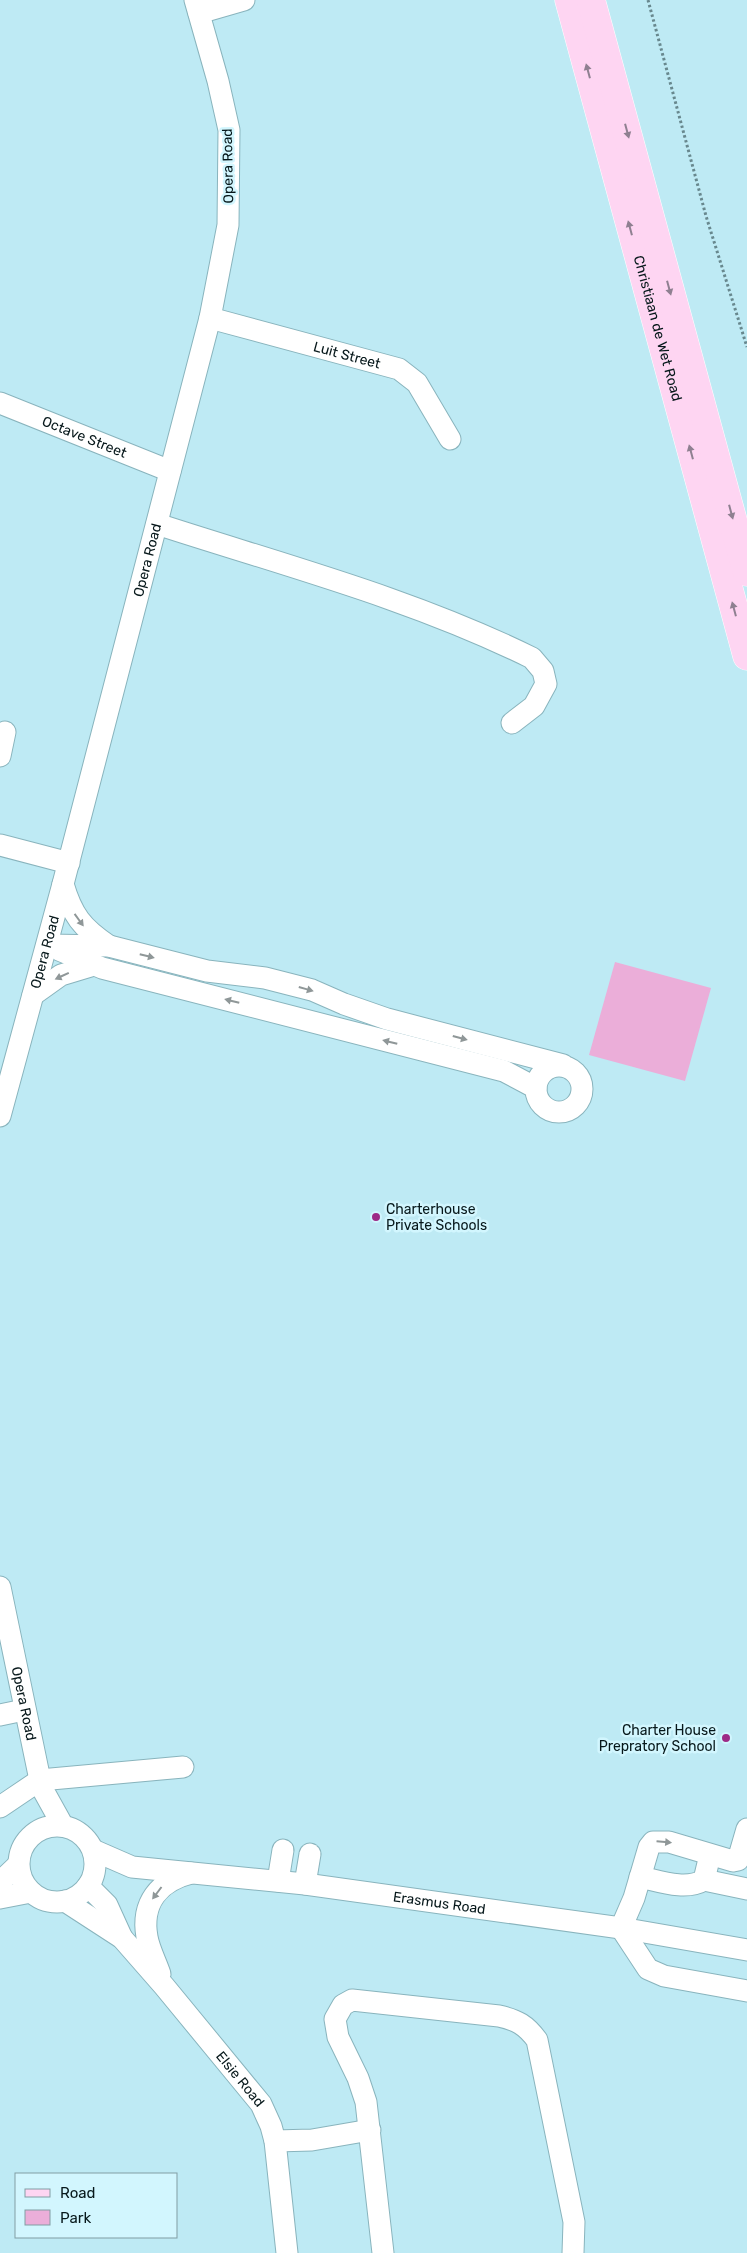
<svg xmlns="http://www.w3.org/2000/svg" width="747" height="2253" viewBox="0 0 747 2253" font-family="Rubik,sans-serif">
  <rect width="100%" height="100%" fill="#beeaf4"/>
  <path fill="#ebaed9" d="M 615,962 L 711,988 L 685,1081 L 589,1055 Z"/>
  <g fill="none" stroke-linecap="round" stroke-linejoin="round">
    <g stroke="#89b4bd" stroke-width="23">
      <g id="minor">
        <path d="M 199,13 L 244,0"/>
        <path id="s1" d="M 210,318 L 399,369 L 417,383 L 450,439"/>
        <path id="s2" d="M 0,403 L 170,471"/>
        <path d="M 157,524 C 283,565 413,599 532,658 L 543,671 L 546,684 L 534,706 L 512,723"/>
        <path d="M 0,756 L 5,732"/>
        <path d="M 0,845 L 69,863"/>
        <path d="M 63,884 C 72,915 82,928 109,946"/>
        <path d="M 47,945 L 109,946 L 207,971 L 265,978 L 312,990 L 344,1004 L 387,1019 L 563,1065"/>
        <path d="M 59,950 L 102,968 L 504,1071 L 536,1088"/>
        <path d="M 33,995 L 61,975 L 94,965"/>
        <circle cx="559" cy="1089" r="23"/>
        <path id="s3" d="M 0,1116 L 63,884 L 210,318 L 228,225 L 229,130 L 218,81 L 195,0"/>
        <path id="s4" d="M 0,1587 L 40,1780 L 43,1790 L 63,1826"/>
        <path d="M 0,1715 L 24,1710"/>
        <path d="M 0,1807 L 40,1780 L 183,1767"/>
        <circle cx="57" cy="1864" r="38"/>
        <path id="s5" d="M 93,1850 L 132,1867 L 305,1884 L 621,1928 L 747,1950"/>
        <path d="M 640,1877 C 659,1881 686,1891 704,1880 L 710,1855"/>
        <path d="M 704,1880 L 747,1889"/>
        <path d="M 278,1881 L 283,1850"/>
        <path d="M 0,1882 L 18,1865"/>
        <path d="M 305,1884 L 310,1854"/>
        <path d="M 88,1886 L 107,1905 L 122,1938"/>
        <path d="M 0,1898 L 31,1892"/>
        <path id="s6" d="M 65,1901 L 122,1938 L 164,1986 L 261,2104 L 271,2126 L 275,2141 L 287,2253"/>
        <path d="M 621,1928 L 634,1898 L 649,1847 L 653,1842 L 669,1842 L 733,1861 L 738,1860 L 747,1829"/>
        <path d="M 621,1928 L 648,1969 L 664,1976 L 747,1991"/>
        <path d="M 160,1974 C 156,1962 149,1949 147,1937 C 141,1903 159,1881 191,1873"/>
        <path d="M 275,2141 L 312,2140 L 370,2130"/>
        <path d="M 383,2253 L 366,2102 L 358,2078 L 338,2037 L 335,2019 L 343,2005 L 352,2000 L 499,2016 C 517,2020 526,2025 537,2040 L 574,2222 L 573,2253"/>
      </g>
    </g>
    <g stroke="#fff" stroke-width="29">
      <g id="major">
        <path id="s7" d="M 569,0 L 747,656"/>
        <path d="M 591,0 L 747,572"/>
      </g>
    </g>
    <path stroke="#68888e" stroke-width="3" stroke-dasharray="2.5 2.5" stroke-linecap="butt" d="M 648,0 L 706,216 L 747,347"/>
    <use href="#minor" stroke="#fff" stroke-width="21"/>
    <use href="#major" stroke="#fed5f2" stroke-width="28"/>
  </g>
  <defs><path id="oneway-solid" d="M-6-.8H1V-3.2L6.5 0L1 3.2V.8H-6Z" transform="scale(1.25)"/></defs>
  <g fill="#8f8091">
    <use href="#oneway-solid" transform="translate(588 71) rotate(-105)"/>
    <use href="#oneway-solid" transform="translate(627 131) rotate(75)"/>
    <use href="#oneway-solid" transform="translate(630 228) rotate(-105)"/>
    <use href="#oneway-solid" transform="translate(669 288) rotate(75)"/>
    <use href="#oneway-solid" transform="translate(691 452) rotate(-105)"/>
    <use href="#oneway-solid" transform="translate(731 512) rotate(75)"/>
    <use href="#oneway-solid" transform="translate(734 609) rotate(-105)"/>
  </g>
  <g fill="#8f9798">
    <use href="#oneway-solid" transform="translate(79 920) rotate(54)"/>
    <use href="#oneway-solid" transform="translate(147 956) rotate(14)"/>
    <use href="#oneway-solid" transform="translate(62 976) rotate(155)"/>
    <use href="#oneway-solid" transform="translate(306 989) rotate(16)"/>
    <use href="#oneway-solid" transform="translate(232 1001) rotate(-166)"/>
    <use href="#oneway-solid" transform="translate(460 1038) rotate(15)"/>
    <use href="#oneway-solid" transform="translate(390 1042) rotate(-166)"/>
    <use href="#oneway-solid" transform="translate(664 1842) rotate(5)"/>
    <use href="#oneway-solid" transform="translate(157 1893) rotate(127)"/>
  </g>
  <g fill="#9d2a86" stroke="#d2f6fe" stroke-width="2">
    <circle cx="376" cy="1217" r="5"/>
    <circle cx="726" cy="1738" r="5"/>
  </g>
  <g text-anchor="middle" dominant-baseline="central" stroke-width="5" stroke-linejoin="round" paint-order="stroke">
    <g font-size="14" fill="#07181b" stroke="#d2f6fe">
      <text transform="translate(228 166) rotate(-91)">Opera Road</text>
      <text stroke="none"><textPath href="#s7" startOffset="340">Christiaan de Wet Road</textPath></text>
      <text stroke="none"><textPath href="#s1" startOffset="142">Luit Street</textPath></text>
      <text stroke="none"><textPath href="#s2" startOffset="91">Octave Street</textPath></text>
      <text stroke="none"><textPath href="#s3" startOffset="575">Opera Road</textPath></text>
      <text stroke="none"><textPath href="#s3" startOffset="170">Opera Road</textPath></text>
      <text stroke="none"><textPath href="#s4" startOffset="119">Opera Road</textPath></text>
      <text stroke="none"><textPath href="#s5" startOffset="352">Erasmus Road</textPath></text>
      <text stroke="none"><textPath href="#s6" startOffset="252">Elsie Road</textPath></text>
    </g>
    <g font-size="14" fill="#07181b" stroke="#d2f6fe" text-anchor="start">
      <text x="386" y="1209">Charterhouse<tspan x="386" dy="16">Private Schools</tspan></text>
      <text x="716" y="1730" text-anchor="end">Charter House<tspan x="716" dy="16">Prepratory School</tspan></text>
    </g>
  </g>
  <rect x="15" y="2173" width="162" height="65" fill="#d2f6fe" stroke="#819da3"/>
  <rect x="25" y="2189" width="25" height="8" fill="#fed5f2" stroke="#819da3"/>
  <text x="60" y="2198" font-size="15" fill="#07181b">Road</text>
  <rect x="25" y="2210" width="25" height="15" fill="#ebaed9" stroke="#819da3"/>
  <text x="60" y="2223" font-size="15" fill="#07181b">Park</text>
</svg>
